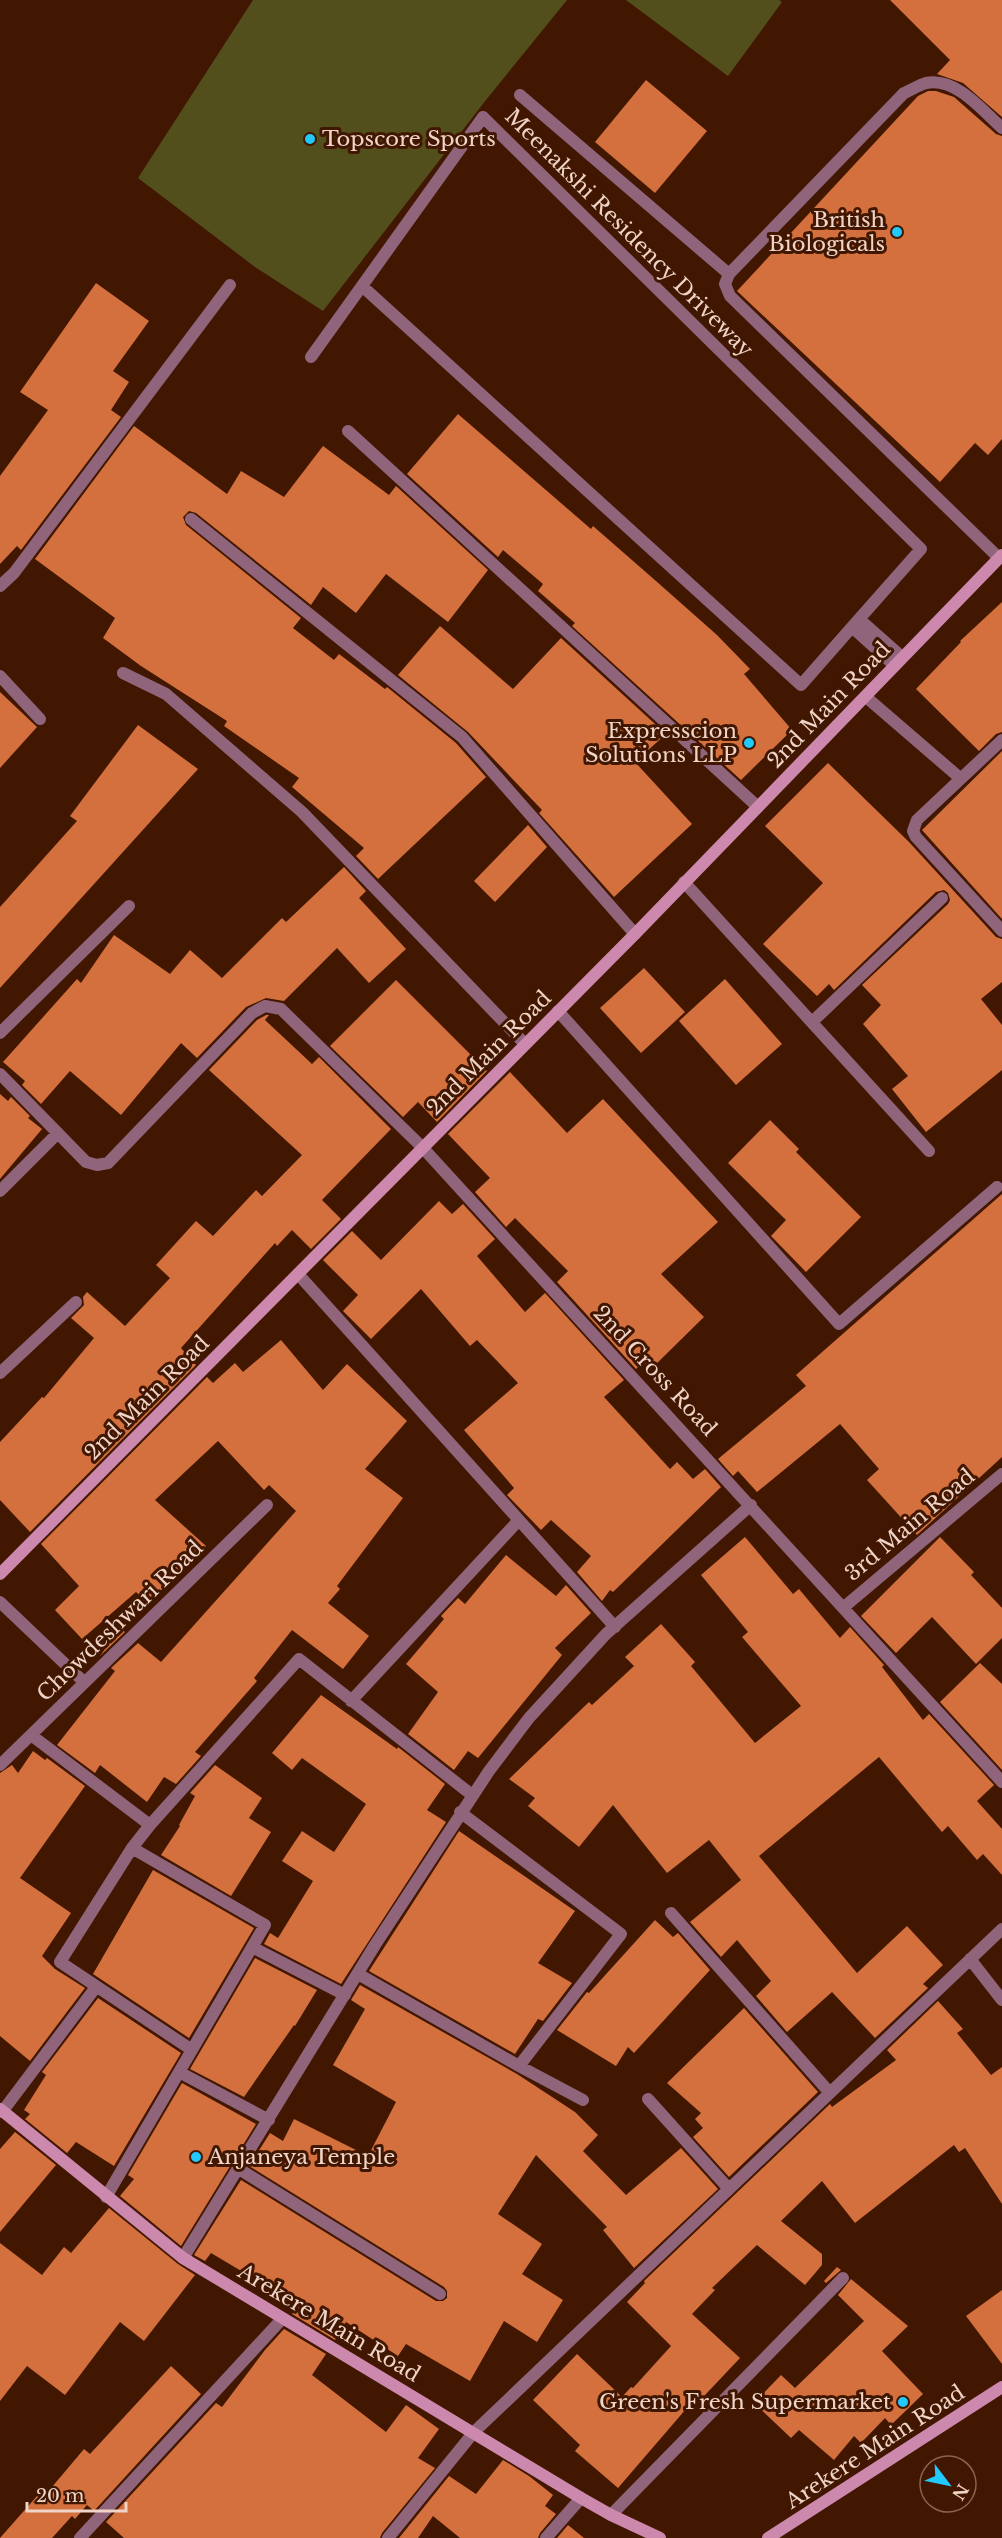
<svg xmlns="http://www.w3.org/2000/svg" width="1002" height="2538" viewBox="0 0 1002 2538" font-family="'Libre Baskerville',serif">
  <rect width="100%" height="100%" fill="#411701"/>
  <path fill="#524f1d" d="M 253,0 L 567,0 L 486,100 L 323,311 L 255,267 L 138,178 Z
    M 626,0 L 779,0 L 782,2 L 728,76 Z"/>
  <path fill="#d4703d" d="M 890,0 L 1002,0 L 1002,117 L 963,83 L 937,74 L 950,60 Z
    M 646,80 L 707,131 L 655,193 L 595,142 Z
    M 928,91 L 936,91 L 954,97 L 996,134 L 1002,136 L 1002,439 L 988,455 L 975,443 L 940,482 L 737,291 L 918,96 Z
    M 96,283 L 149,321 L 113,371 L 129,382 L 111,410 L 121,417 L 21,550 L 17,546 L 0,564 L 0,476 L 48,410 L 20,392 Z
    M 458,414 L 591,529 L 593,526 L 656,581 L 717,635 L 750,669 L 744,674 L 792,730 L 741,780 L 572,626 L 575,623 L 538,591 L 543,584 L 503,550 L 498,557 L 407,474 Z
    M 134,426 L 227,494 L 241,471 L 284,497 L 323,446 L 389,495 L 396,486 L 488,570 L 448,622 L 386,574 L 356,613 L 323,587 L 311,605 L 196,513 L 189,511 L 183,517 L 186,525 L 301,618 L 293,628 L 334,660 L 339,654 L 385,689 L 387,687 L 456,743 L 486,777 L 378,879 L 356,856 L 364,848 L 292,787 L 299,778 L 224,726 L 227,721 L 141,666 L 103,638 L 115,618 L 35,559 Z
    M 1002,602 L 1002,732 L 996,734 L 979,751 L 916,689 L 961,642 L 960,641 Z
    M 440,626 L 513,689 L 561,638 L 666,734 L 635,762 L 692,824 L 614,897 L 539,813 L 542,810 L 468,732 L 398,675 Z
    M 0,692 L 37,727 L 0,768 Z
    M 138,725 L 198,769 L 0,988 L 0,907 L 77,821 L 70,816 Z
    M 1002,751 L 1002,919 L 922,830 Z
    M 828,763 L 909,842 L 996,937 L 1002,939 L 1002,982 L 981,999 L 1002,1025 L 1002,1070 L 926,1132 L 892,1089 L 908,1076 L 863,1024 L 881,1005 L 862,985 L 948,904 L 950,900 L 948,893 L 944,890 L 936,892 L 834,990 L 829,984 L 817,996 L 763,944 L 823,883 L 765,826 Z
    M 528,825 L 547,847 L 495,902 L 474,881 Z
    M 344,867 L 366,891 L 359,898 L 406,949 L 369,983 L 337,948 L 284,1001 L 266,998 L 246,1007 L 197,1058 L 181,1043 L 121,1115 L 70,1071 L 41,1104 L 22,1085 L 25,1081 L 3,1062 L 77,979 L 81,983 L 114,935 L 170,974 L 190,950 L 222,978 L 282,918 L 286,922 Z
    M 644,968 L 685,1012 L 641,1053 L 600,1008 Z
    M 725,979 L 782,1044 L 736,1085 L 679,1021 Z
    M 396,980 L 487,1071 L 437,1122 L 418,1102 L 403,1117 L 330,1046 Z
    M 266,1015 L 269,1015 L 265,1020 L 312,1064 L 319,1057 L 391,1129 L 322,1200 L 341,1219 L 311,1249 L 292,1230 L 277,1246 L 275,1243 L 181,1348 L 196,1365 L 30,1532 L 0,1500 L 0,1442 L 42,1397 L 44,1398 L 94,1338 L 71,1318 L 84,1305 L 83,1297 L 87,1292 L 125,1326 L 170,1278 L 156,1265 L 196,1221 L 213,1236 L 256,1190 L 262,1196 L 302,1155 L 209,1070 L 257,1020 Z
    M 510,1072 L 567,1133 L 603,1099 L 718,1222 L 661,1274 L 704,1317 L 650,1370 L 643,1362 L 636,1369 L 557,1282 L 568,1271 L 515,1218 L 506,1227 L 475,1192 L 490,1178 L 448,1134 Z
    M 0,1094 L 8,1101 L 11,1097 L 30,1116 L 28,1118 L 42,1129 L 0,1179 Z
    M 770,1120 L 799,1149 L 796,1152 L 861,1217 L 806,1272 L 771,1236 L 786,1220 L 728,1163 Z
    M 1002,1194 L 1002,1457 L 917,1535 L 867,1480 L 879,1469 L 840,1424 L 757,1492 L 738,1471 L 733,1476 L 718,1459 L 806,1386 L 796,1375 Z
    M 439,1201 L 452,1214 L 463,1204 L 495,1239 L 477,1256 L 525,1312 L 545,1293 L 624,1380 L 604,1397 L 670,1469 L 677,1462 L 693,1479 L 705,1469 L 721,1487 L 613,1592 L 610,1590 L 602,1601 L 577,1572 L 591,1556 L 551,1520 L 541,1530 L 507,1495 L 514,1488 L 464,1430 L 518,1383 L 477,1340 L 470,1346 L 421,1289 L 371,1339 L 343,1311 L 358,1295 L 323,1260 L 352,1231 L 381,1260 Z
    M 281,1340 L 323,1390 L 347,1364 L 407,1421 L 365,1469 L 403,1498 L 337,1586 L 340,1589 L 328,1603 L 369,1636 L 343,1669 L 292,1630 L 254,1678 L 257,1681 L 195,1752 L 201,1756 L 176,1784 L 164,1777 L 147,1802 L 100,1765 L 95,1773 L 57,1745 L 115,1671 L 111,1668 L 138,1643 L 161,1662 L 296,1511 L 269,1485 L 264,1490 L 218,1441 L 155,1500 L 206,1546 L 148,1603 L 136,1592 L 82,1639 L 55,1610 L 79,1586 L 41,1544 L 207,1377 L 213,1383 L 235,1363 L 243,1372 Z
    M 745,1537 L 793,1594 L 799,1589 L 840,1638 L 850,1627 L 884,1665 L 882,1667 L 923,1720 L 929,1714 L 994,1785 L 977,1801 L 1002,1829 L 1002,1875 L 983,1854 L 977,1860 L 948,1826 L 942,1832 L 879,1757 L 759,1856 L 857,1973 L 907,1926 L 943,1965 L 923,1984 L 928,1988 L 875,2038 L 832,1992 L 787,2032 L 756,1996 L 771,1981 L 737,1940 L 721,1957 L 690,1922 L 741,1880 L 709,1840 L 667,1873 L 613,1805 L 579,1847 L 528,1806 L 535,1798 L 509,1779 L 589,1702 L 592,1705 L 634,1666 L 625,1657 L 661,1624 L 695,1662 L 691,1666 L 755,1743 L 801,1706 L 742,1637 L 748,1632 L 701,1575 Z
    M 940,1537 L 974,1572 L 971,1575 L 1002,1608 L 1002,1638 L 976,1664 L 932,1617 L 896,1653 L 861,1616 Z
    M 506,1555 L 556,1596 L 566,1585 L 591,1613 L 555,1648 L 562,1655 L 478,1758 L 468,1751 L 454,1770 L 408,1734 L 438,1692 L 406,1664 L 444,1619 L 441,1616 L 458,1598 L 465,1604 Z
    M 120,1628 L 125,1632 L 100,1656 Z
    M 980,1663 L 1002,1684 L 1002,1770 L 940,1702 Z
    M 321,1695 L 397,1749 L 398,1747 L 445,1784 L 427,1810 L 446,1822 L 341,1984 L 264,1944 L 270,1933 L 278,1938 L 313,1881 L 282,1861 L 302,1831 L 334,1852 L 366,1804 L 302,1758 L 292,1770 L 272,1753 Z
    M 33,1751 L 45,1760 L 47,1758 L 85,1786 L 20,1878 L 71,1913 L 42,1956 L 55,1969 L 85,1988 L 30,2061 L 0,2036 L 0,1773 L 12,1765 L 18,1773 Z
    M 215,1765 L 262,1798 L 249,1818 L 271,1832 L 231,1896 L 161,1855 L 180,1826 L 179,1825 L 195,1796 L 190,1793 Z
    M 459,1831 L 575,1911 L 538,1963 L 572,1983 L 543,2021 L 538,2019 L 515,2054 L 369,1971 Z
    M 153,1870 L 254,1928 L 189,2038 L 93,1974 Z
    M 655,1920 L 673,1937 L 678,1933 L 710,1970 L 634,2053 L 628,2047 L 616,2066 L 557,2030 L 587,1992 L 589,1993 Z
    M 255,1958 L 317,1990 L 295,2026 L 294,2025 L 244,2097 L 190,2069 Z
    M 360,1985 L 517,2074 L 575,2112 L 598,2135 L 583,2151 L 626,2195 L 681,2148 L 718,2189 L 634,2268 L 603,2230 L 607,2227 L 536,2155 L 498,2214 L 542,2244 L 522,2274 L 563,2300 L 537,2342 L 504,2321 L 470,2381 L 406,2344 L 398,2356 L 346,2322 L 335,2340 L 292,2314 L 295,2310 L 277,2298 L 280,2294 L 211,2253 L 205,2261 L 194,2255 L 241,2180 L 436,2301 L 443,2301 L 447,2298 L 447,2291 L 444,2287 L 249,2166 L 270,2133 L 283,2141 L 294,2119 L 368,2156 L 396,2102 L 333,2065 L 365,2009 L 351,2000 Z
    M 98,1998 L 181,2053 L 114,2166 L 76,2142 L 67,2153 L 25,2119 L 30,2114 L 24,2110 L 46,2075 L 42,2072 Z
    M 938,2001 L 963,2029 L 957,2033 L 991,2075 L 1002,2067 L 1002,2204 L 965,2148 L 959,2152 L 954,2145 L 855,2223 L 822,2181 L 781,2221 L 822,2254 L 822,2265 L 805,2285 L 757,2245 L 712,2288 L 715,2290 L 692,2314 L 740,2358 L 689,2412 L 686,2409 L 618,2488 L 575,2451 L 580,2445 L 533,2400 L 577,2354 L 622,2397 L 631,2387 L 633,2388 L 671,2346 L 627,2302 L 645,2283 L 644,2281 L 830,2104 L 832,2107 L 896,2060 L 887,2050 Z
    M 744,2008 L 818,2092 L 729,2177 L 693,2137 L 703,2128 L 695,2119 L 701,2113 L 667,2083 Z
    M 182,2083 L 256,2124 L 181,2246 L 120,2196 L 134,2179 L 128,2175 Z
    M 15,2132 L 56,2165 L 0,2232 L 0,2149 Z
    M 109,2208 L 178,2264 L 195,2275 L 144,2341 L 120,2322 L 65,2395 L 27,2366 L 0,2401 L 0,2243 L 42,2275 L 64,2247 L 71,2253 Z
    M 837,2267 L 841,2270 L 826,2283 L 824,2281 Z
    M 851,2279 L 908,2326 L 882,2351 L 923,2394 L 891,2425 L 885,2418 L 861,2443 L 854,2436 L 834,2460 L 799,2430 L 791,2438 L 754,2403 L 781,2375 L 795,2388 L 864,2321 L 838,2295 Z
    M 1002,2290 L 1002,2364 L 966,2316 Z
    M 284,2329 L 326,2354 L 312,2375 L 386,2432 L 406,2405 L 439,2429 L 418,2458 L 435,2468 L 382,2533 L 380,2538 L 124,2538 L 106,2522 L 216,2403 L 222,2407 L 265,2350 Z
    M 171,2366 L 201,2394 L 94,2511 L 87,2505 L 75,2519 L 72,2516 L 52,2538 L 0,2538 L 37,2496 L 41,2500 L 84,2449 L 90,2454 Z
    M 503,2460 L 529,2476 L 553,2495 L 545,2506 L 556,2514 L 540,2533 L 538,2538 L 460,2538 L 433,2516 L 418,2538 L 399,2538 L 449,2476 L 476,2494 Z
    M 568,2525 L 584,2538 L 557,2538 Z"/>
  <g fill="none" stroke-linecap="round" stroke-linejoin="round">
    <path stroke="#90657c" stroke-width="12" d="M 520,95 L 729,274
      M 999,558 L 730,296 L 725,284 L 729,274 L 904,93 C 911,90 919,85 926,83 C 956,77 982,110 1002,128"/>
    <path stroke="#90657c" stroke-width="12" d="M 362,286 L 801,685 L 852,627 L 894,665
      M 311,357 L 483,117 L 921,549 L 852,627
      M 348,431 L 758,807
      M 191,519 L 462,737 L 635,934
      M 0,586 L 14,573 L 230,285
      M 859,619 L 902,657
      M 123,673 L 166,694 L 302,812 L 525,1044
      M 0,676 L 40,719
      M 866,697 L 960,778
      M 1002,740 L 917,820 L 913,831 L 916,837 L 1002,931
      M 684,882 L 929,1151
      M 558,1011 L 839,1324 L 997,1187
      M 812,1022 L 942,898
      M 0,1033 L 129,906
      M 0,1074 L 86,1162 L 97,1165 L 108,1163 L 252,1013 L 265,1006 L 281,1009 L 423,1148 L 1002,1782
      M 0,1191 L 58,1133
      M 298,1274 L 615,1627
      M 0,1373 L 76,1302
      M 0,1602 L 84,1682
      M 844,1607 L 1002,1474
      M 351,1701 L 519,1520
      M 31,1735 L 150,1825
      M 0,1765 L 267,1505
      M 460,1812 L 621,1934 L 519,2066
      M 671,1913 L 830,2093
      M 252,1947 L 345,1995
      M 970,1959 L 1002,2000
      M 358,1974 L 519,2066 L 583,2100
      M 192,2050 L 60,1962 L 132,1848 L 150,1825 L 299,1659 L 472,1795
      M 179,2072 L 269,2120
      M 648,2099 L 729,2189
      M 2,2112 L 96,1987
      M 239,2169 L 440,2294
      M 106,2197 L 265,1925 L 132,1848
      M 183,2258 L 375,1945 L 489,1771 L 529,1718 L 606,1634 L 751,1505
      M 611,2515 L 843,2278
      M 80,2538 L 282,2319
      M 388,2538 L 474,2432 L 1002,1929
      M 546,2538 L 581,2498"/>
    <path stroke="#cc88ad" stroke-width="12" d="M 0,1574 L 635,934 L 1002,555
      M 0,2109 L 183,2258 L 581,2498 L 611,2515 L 660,2538
      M 768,2538 L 1002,2387"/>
  </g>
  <g fill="#21c9fd" stroke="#411701" stroke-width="2">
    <circle cx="310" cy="139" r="6"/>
    <circle cx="897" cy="232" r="6"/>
    <circle cx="749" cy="743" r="6"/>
    <circle cx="196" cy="2157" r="6"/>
    <circle cx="903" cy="2402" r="6"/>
  </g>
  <g text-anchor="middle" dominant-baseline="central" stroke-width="6" stroke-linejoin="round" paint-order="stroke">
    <g font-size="21" fill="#f0d4c7" stroke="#411701" text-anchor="end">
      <text x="322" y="139" text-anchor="start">Topscore Sports</text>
      <text x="885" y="220">British<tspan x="885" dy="24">Biologicals</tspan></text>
      <text x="737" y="731">Expresscion<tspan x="737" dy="24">Solutions LLP</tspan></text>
      <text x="208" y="2157" text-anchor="start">Anjaneya Temple</text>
      <text x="891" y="2402">Green's Fresh Supermarket</text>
    </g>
    <g font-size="21" fill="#f0d4c7" stroke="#411701">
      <text transform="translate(629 233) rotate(45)">Meenakshi Residency Driveway</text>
      <text transform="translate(829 705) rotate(-46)">2nd Main Road</text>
      <text transform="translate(489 1053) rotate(-45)">2nd Main Road</text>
      <text transform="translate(655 1371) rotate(47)">2nd Cross Road</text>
      <text transform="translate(147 1398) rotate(-45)">2nd Main Road</text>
      <text transform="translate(910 1525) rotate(-40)">3rd Main Road</text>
      <text transform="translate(120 1621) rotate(-44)">Chowdeshwari Road</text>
      <text transform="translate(329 2323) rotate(31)">Arekere Main Road</text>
      <text transform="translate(875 2447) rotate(-33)">Arekere Main Road</text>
    </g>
  </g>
  <g transform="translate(948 2484) rotate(122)"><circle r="28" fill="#411701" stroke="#876350" stroke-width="1.5"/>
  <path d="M0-4.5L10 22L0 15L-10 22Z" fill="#21c9fd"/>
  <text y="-9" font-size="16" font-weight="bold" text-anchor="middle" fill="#f0d4c7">N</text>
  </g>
  <path d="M27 2502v9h99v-9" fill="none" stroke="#f0d4c7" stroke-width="3"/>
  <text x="36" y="2502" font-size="18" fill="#f0d4c7" stroke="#411701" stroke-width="4.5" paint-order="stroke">20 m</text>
</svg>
